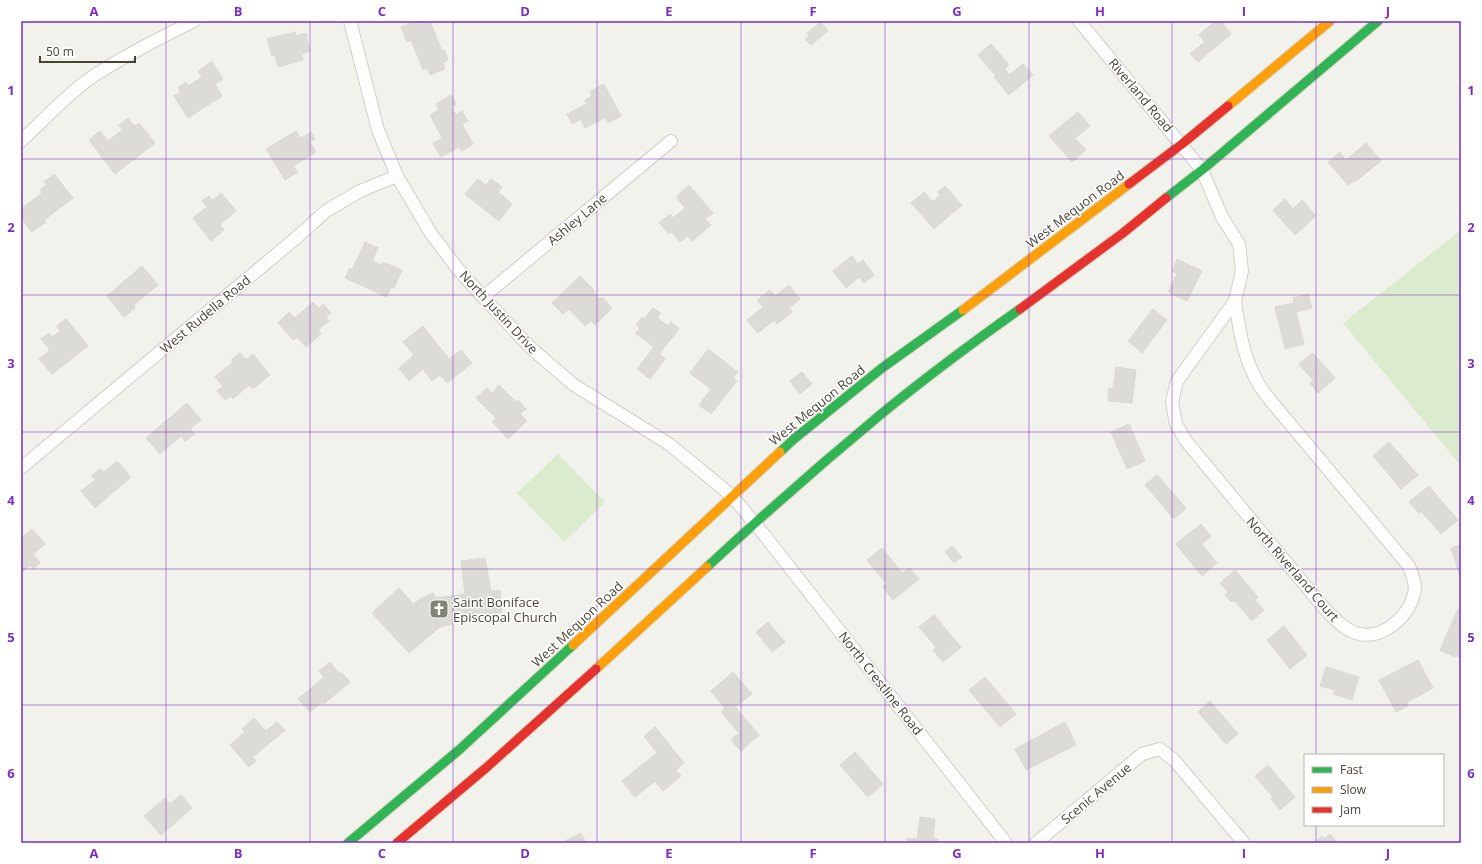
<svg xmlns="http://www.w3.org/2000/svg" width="1482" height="864" viewBox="0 0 1482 864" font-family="'Open Sans',sans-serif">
  <rect width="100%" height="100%" fill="#f2f2ed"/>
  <path fill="#dbecce" d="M 1461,230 L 1461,466 L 1343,323 Z
    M 558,454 L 605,502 L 564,542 L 517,493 Z"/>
  <path fill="#dcdbd5" stroke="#dad9d3" d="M 416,21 L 430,21 L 442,51 L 444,50 L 448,60 L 443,63 L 445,69 L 430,75 L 427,68 L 423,70 L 411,40 L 407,42 L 401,27 Z
    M 1215,21 L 1221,21 L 1231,34 L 1198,62 L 1190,54 L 1205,42 L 1199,35 Z
    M 821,22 L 828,31 L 811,45 L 805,39 L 809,36 L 807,33 Z
    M 295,32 L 296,36 L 306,33 L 310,51 L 302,54 L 303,60 L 278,67 L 275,55 L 272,56 L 267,39 Z
    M 991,44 L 1009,65 L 1005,69 L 1009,75 L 1023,64 L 1033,75 L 1009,95 L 994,77 L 996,76 L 978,55 Z
    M 212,61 L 223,79 L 215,84 L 222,96 L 188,118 L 174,96 L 181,92 L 178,88 L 186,82 L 188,86 L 202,77 L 198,71 Z
    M 604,84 L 621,116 L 608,123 L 605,118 L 585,128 L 581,119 L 572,124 L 567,114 L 587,104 L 585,100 L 592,96 L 590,91 Z
    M 451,95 L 456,104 L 451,107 L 456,115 L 462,111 L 468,121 L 462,124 L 473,144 L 462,151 L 459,147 L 441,157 L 433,143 L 442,138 L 430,115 L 439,110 L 436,104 Z
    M 1078,112 L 1090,126 L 1075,138 L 1086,150 L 1072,162 L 1049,136 Z
    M 128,118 L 134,126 L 139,123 L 155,143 L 115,174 L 89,140 L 100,131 L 108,141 L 122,130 L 119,125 Z
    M 296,131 L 301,138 L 311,132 L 315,139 L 310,142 L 316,152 L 293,166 L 298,172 L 285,180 L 266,149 Z
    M 1366,143 L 1381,161 L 1356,181 L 1355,180 L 1348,185 L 1328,162 L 1340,152 L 1346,160 Z
    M 54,174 L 73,198 L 44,220 L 46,222 L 32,232 L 21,218 L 21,209 L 42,193 L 40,190 L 47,184 L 44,182 Z
    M 478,179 L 486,185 L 491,179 L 502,187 L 498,192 L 512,204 L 499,221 L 465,194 Z
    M 689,185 L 713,213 L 705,219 L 711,225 L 692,241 L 688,236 L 680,242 L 672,232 L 669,234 L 659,223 L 670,214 L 673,218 L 685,208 L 676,197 Z
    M 945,186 L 962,205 L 934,229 L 911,203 L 924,192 L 933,202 L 940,195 L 938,192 Z
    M 221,193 L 236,211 L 220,225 L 224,230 L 211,241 L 193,218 L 207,207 L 202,201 L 209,196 L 213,200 Z
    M 1285,199 L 1293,209 L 1302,200 L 1316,216 L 1295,235 L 1273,210 Z
    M 365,242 L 378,248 L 372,261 L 382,265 L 383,262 L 402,270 L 394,288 L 391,287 L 387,297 L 345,278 L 350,268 L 352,270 Z
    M 852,256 L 858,264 L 863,260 L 874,275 L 864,283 L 859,277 L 846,288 L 833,271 Z
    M 1177,259 L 1202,271 L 1187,301 L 1168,292 L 1177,274 L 1172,271 Z
    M 142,266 L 158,285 L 134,305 L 135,308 L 124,317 L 107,296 Z
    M 580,276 L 595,291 L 593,292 L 600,299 L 602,297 L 612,308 L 595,325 L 591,321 L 585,326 L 569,309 L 563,314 L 552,303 Z
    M 789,285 L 800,299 L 789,308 L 792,312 L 777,324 L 774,320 L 758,333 L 747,320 L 763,307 L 757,300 L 770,290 L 775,296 Z
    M 1308,294 L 1312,308 L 1296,312 L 1304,344 L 1285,349 L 1275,307 L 1294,303 L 1293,298 Z
    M 313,302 L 319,309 L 323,304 L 331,313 L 326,317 L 329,321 L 318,330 L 321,334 L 306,347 L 297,337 L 293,340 L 278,323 L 289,312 L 295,318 Z
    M 653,308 L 661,313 L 657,318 L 668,326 L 671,322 L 679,329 L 659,354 L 665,359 L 650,379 L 637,369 L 654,347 L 635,333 L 640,328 L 636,325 L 642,317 L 644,319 Z
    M 1153,309 L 1167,320 L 1142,353 L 1128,341 Z
    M 66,319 L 88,346 L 52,374 L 39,359 L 50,350 L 41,339 L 49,333 L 52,337 L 60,331 L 57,326 Z
    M 423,326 L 449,359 L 461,350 L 472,363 L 447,383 L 440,375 L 432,381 L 423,369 L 409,381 L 399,368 L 414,355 L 403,342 Z
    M 708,349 L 738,372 L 733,378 L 737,381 L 711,414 L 699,405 L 711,389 L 690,373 Z
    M 240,353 L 246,360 L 253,354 L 270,375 L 253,389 L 249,385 L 233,399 L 231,396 L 225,400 L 217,391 L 223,386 L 215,377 L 233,362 L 231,360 Z
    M 1313,353 L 1335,378 L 1318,393 L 1310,383 L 1313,380 L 1299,364 Z
    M 1116,367 L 1136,370 L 1132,403 L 1108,401 L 1109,388 L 1113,389 Z
    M 802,372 L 812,384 L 800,394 L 790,381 Z
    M 499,385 L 516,402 L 518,400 L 526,409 L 520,414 L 527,421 L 508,439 L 492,422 L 496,418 L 476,398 L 487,388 L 492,393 Z
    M 187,403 L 201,420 L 190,429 L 195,434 L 185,441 L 181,436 L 160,454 L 146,438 Z
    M 1129,424 L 1145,461 L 1127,469 L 1111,432 Z
    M 1389,442 L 1418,475 L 1401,489 L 1373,456 Z
    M 117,461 L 131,477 L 95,508 L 81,491 L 95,480 L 91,476 L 100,469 L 104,472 Z
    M 1157,475 L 1186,508 L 1174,519 L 1145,485 Z
    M 1429,486 L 1458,520 L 1441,534 L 1421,511 L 1419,513 L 1409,502 Z
    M 1201,524 L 1211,536 L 1202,544 L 1217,563 L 1202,576 L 1176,544 Z
    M 32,529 L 45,544 L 33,554 L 40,563 L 33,569 L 30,565 L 22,572 L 21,538 Z
    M 1461,544 L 1461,579 L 1451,548 Z
    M 952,546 L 962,557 L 954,563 L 945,552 Z
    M 882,548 L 902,573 L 910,568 L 919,579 L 893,600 L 883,587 L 887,584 L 867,560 Z
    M 485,558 L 491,591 L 500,590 L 502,612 L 440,627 L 409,653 L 372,613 L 399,588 L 413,604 L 422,598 L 433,593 L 435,598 L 465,594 L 461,561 Z
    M 1235,570 L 1258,597 L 1255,600 L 1264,610 L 1252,621 L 1234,600 L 1231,602 L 1225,595 L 1228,592 L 1220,583 Z
    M 1458,609 L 1461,610 L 1461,653 L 1459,657 L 1456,655 L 1455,657 L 1440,650 Z
    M 934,615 L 961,647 L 943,662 L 933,650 L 936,647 L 919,627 Z
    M 768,622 L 785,642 L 772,652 L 756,632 Z
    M 1284,626 L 1307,655 L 1290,669 L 1267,640 Z
    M 1418,660 L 1433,688 L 1406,703 L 1408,706 L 1396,712 L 1379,680 Z
    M 330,662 L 339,674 L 341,672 L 350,682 L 324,704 L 322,702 L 310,712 L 298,699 L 324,677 L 319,671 Z
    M 1326,667 L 1359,677 L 1352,700 L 1333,694 L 1335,690 L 1320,686 Z
    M 733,672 L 752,694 L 735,707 L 759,735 L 741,751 L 731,740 L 739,733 L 721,712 L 725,708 L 711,691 Z
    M 985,677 L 1016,714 L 1000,727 L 969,690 Z
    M 1210,701 L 1238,734 L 1226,744 L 1198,712 Z
    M 254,718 L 266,731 L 277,722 L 285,730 L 253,757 L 256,761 L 249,767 L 230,745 L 245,732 L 242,729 Z
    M 1065,722 L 1076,745 L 1026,770 L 1015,749 Z
    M 655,727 L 684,763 L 676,770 L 681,776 L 663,791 L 655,781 L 635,797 L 622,781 L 657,753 L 644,736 Z
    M 855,752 L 883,784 L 868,797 L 840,765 Z
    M 1268,765 L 1295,797 L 1280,810 L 1271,799 L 1273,797 L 1255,776 Z
    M 181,795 L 192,808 L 161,835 L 144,816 L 165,798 L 170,804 Z
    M 920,817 L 935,819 L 933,838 L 938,839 L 937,843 L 906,843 L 907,838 L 917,839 Z
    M 581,833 L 586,843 L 566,843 L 565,841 Z
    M 1330,834 L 1338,843 L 1314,843 L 1322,836 L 1324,839 Z"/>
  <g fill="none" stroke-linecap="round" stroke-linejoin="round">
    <g stroke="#d0cfca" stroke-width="14">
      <path id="street" d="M 350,21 L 378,130 L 397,176 L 430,232 L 457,268 L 483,297 L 532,349 L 574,385 L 669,444 L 732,496 L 765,536 L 1006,843
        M 1079,21 L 1202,170 L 1222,217 L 1239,244 L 1242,271 L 1235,301
        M 21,141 C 44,120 66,95 92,77 C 124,56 160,38 194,21
        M 483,297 L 671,141
        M 1235,301 C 1239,329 1243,356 1257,381 C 1261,390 1269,398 1275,406 L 1409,566 C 1412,574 1417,585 1414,594 C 1408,617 1384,639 1359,634 C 1344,630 1335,619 1324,608 L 1186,441 L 1176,424 L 1172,402 L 1177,381 Z
        M 21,468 L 296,238 L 326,211 L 360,191 L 397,176
        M 1036,843 L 1142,754 L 1160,749 L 1174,760 L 1244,843"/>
    </g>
    <g stroke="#d4d0bb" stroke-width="11">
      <path id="fast" d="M 1166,198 L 1202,170 L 1378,21
        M 780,452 L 794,439 L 882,368 L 963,310
        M 707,567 C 763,515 821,464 880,415 C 925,378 972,343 1020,309
        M 348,843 L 459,750 L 573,645"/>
    </g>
    <g stroke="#d4d0bb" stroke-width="11">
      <path id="slow" d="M 1228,106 L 1330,21
        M 963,310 L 1129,184
        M 573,645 L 780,452
        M 596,669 L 707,567"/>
    </g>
    <g stroke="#d4d0bb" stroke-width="11">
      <path id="jam" d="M 1129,184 L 1182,144 L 1228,106
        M 1020,309 L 1123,233 L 1166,198
        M 397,843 L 487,767 L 596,669"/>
    </g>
    <use href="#street" stroke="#fdfdfc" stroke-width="12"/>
    <use href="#fast" stroke="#30b455" stroke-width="9"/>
    <use href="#slow" stroke="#ff9f0a" stroke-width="9"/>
    <use href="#jam" stroke="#e5322d" stroke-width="9"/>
  </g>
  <path fill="none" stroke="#7b2cbf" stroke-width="1" stroke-opacity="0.55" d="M 166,21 L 166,843M 310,21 L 310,843M 453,21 L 453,843M 597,21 L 597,843M 741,21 L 741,843M 885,21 L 885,843M 1029,21 L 1029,843M 1172,21 L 1172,843M 1316,21 L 1316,755M 21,159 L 1461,159M 21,295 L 1461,295M 21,432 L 1461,432M 21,569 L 1461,569M 21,705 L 1461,705M 1316,825 L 1316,843"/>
  <defs>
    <g id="church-square" transform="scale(1)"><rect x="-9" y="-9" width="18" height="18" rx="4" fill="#848277" stroke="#fff"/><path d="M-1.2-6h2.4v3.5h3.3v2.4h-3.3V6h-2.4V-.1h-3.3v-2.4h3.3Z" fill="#fff"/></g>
  </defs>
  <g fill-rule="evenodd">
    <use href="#church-square" x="439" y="609"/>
  </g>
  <g text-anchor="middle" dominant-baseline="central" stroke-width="3" stroke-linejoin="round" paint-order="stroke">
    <g font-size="13" fill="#484538" stroke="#fff">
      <text transform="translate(1141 95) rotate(50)">Riverland Road</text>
      <text transform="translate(1075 209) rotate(-37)">West Mequon Road</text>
      <text transform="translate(577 219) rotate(-40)">Ashley Lane</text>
      <text transform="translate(499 312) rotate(47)">North Justin Drive</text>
      <text transform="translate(205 314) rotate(-40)">West Rudella Road</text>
      <text transform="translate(817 405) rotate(-39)">West Mequon Road</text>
      <text transform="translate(1293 569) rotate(49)">North Riverland Court</text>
      <text transform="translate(577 624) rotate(-43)">West Mequon Road</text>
      <text transform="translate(881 683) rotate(52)">North Crestline Road</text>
      <text transform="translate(1096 793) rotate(-40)">Scenic Avenue</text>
    </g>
    <g font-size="13" fill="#484538" stroke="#fff" text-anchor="start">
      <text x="453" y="602">Saint Boniface<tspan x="453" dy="15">Episcopal Church</tspan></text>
    </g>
  </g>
  <rect width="1482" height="864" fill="none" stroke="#ffffff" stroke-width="44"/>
  <rect x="1304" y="754" width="140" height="72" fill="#ffffff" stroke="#b6b5af"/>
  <rect x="1312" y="767" width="20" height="6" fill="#30b455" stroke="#b6b5af"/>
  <text x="1340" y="774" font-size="12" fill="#484538">Fast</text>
  <rect x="1312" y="787" width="20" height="6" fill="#ff9f0a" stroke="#b6b5af"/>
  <text x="1340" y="794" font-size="12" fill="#484538">Slow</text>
  <rect x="1312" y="807" width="20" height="6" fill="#e5322d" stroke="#b6b5af"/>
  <text x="1340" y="814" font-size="12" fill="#484538">Jam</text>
  <path d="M40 56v6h95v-6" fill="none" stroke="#484538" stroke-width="2"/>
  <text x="46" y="56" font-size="12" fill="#484538" stroke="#ffffff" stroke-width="3" paint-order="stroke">50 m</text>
  <rect x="22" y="22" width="1438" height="820" fill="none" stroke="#7b2cbf" stroke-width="1.5"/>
  <g font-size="13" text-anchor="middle" font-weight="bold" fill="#7b2cbf">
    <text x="94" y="16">A</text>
    <text x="238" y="16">B</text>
    <text x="382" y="16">C</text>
    <text x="525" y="16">D</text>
    <text x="669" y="16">E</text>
    <text x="813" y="16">F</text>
    <text x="957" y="16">G</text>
    <text x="1100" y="16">H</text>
    <text x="1244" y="16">I</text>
    <text x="1388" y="16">J</text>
    <text x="11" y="95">1</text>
    <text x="1471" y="95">1</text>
    <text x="11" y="232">2</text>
    <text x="1471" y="232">2</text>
    <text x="11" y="368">3</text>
    <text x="1471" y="368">3</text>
    <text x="11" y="505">4</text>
    <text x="1471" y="505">4</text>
    <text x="11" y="642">5</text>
    <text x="1471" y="642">5</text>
    <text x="11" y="778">6</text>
    <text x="1471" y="778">6</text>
    <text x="94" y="858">A</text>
    <text x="238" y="858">B</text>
    <text x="382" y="858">C</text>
    <text x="525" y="858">D</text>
    <text x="669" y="858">E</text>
    <text x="813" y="858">F</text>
    <text x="957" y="858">G</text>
    <text x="1100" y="858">H</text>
    <text x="1244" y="858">I</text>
    <text x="1388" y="858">J</text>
  </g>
</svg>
